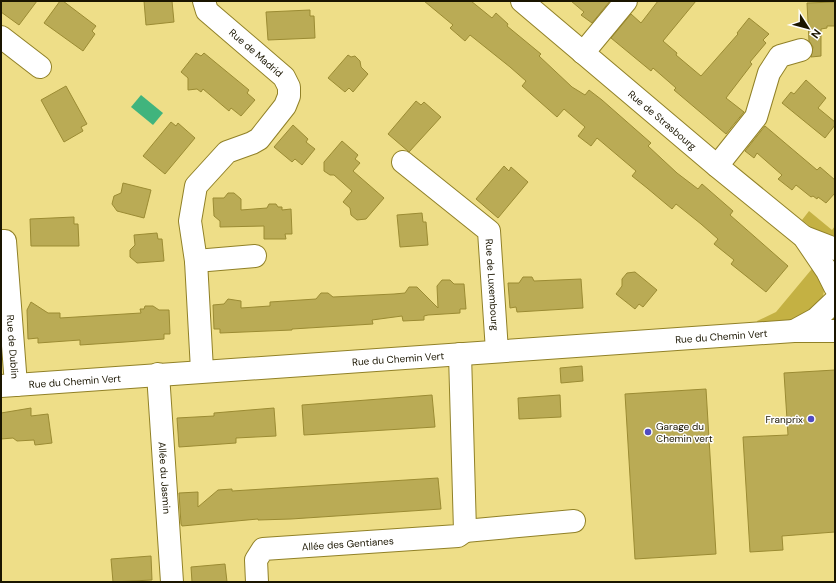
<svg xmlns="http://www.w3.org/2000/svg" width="836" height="583" viewBox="0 0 836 583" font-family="'DM Sans',sans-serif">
  <rect width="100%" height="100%" fill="#eede88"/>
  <path fill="#c4b143" d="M 809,211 L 832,230 L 835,226 L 835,236 L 828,234 L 826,236 L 816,231 L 802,220 Z
    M 816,264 L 825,285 L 822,302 L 805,319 L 758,325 L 757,321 L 776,312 Z"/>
  <path fill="#40b47d" d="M 141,95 L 163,113 L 153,125 L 131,107 Z"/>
  <path fill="#baab55" stroke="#9b8b33" d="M 1,1 L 37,1 L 19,25 L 1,12 Z
    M 60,1 L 63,1 L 96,26 L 92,31 L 95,34 L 83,51 L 44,23 Z
    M 144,1 L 172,1 L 174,22 L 146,25 Z
    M 424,1 L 471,1 L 492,18 L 496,13 L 508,24 L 507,26 L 541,54 L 539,56 L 572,87 L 585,95 L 589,90 L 602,100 L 651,143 L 648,146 L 677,173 L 698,189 L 702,184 L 733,211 L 730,215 L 788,266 L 766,292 L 731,264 L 734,260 L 714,244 L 718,239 L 701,224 L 676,204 L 672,209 L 647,188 L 632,176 L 636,171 L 597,138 L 591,146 L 578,136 L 585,127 L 564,109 L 557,117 L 522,86 L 526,81 L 510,67 L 470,35 L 465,41 L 450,28 L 453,25 Z
    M 571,1 L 610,1 L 592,23 L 581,15 L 584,12 Z
    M 658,1 L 696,1 L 663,41 L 677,53 L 676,55 L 701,76 L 738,34 L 737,33 L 749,18 L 769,34 L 763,40 L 766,43 L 750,62 L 752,64 L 726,98 L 744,112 L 726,134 L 674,90 L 676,88 L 653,68 L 651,71 L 611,38 L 631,14 L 641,23 Z
    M 835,2 L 835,26 L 827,26 L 827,28 L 821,29 L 821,56 L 811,57 L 813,47 L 809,41 L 807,3 Z
    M 310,10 L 310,16 L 314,16 L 315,38 L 268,40 L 266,12 Z
    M 196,53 L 201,56 L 204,53 L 249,90 L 247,93 L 255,100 L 241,116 L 231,108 L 229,111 L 203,89 L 201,92 L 197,89 L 188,90 L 188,78 L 181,72 Z
    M 348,55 L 351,57 L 355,56 L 360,61 L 361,67 L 368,74 L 353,92 L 349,88 L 345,92 L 328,78 Z
    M 806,80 L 826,98 L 818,108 L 835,122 L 835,125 L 825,138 L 782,103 L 791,92 L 794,94 Z
    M 66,86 L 87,124 L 81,127 L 83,131 L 64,142 L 41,100 Z
    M 416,101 L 421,105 L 424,102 L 441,117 L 409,152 L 388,134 Z
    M 171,122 L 176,126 L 178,123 L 195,138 L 165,174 L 143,156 Z
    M 293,125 L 308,139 L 306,142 L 315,149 L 302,165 L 295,159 L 292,162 L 274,147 Z
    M 765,126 L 817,170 L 820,167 L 835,180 L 835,193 L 826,203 L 818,197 L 817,199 L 813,196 L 811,197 L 796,185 L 792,190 L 778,179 L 782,175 L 757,153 L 754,158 L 745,151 Z
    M 342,141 L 358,155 L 355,159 L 360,163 L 353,171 L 384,198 L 366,219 L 357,220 L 351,215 L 350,208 L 343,202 L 352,191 L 334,175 L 330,175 L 324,171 L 324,162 Z
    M 504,166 L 509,171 L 511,167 L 528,182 L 498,218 L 476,199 Z
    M 123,183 L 151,190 L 144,218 L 117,211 L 112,204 L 114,196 L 121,193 Z
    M 228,193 L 234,193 L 241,199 L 241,210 L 267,208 L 269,204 L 276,204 L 278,207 L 282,207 L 282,210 L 291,209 L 292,234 L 285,234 L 286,239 L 264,239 L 264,226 L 220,227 L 220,221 L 214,216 L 213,198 L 224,198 Z
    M 422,213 L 423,222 L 426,222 L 428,245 L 400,247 L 397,215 Z
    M 74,217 L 74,224 L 78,224 L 79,246 L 31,246 L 30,219 Z
    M 157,233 L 158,239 L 162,239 L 164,261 L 137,263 L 130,257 L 130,250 L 135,245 L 134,235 Z
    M 635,272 L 657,290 L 643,307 L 639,304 L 635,309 L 616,294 L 622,286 L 622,279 L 627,273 Z
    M 523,277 L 532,277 L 534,281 L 581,279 L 583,308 L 517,312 L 516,307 L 510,308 L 508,283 L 519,283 Z
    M 442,280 L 450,280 L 454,284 L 464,284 L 466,309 L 460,309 L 460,313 L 428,315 L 424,316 L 424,320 L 403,321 L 402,316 L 372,320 L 373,324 L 292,329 L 292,330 L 220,333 L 220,329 L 214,329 L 213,305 L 224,304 L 228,299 L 241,301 L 241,308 L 270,306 L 270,302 L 316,299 L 321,293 L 328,293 L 333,297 L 394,294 L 405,293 L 409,287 L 417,287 L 438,308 L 437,286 Z
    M 31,302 L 48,313 L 60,313 L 60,318 L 141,313 L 140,309 L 144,309 L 145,306 L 153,306 L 159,310 L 169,310 L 170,334 L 164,334 L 164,339 L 125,342 L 80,345 L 80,340 L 38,343 L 38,338 L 28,339 L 27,310 Z
    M 582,366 L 583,381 L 561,383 L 560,368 Z
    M 835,370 L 835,532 L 782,536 L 783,550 L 750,552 L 743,437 L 788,435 L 784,373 Z
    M 706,389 L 716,554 L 635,559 L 625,394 Z
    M 432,395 L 435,427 L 304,435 L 302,405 Z
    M 560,395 L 561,417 L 519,419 L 518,398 Z
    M 31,408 L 31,416 L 48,414 L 52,443 L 35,445 L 34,440 L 17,441 L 13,438 L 1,439 L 1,413 Z
    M 274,408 L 276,436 L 236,438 L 236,443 L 179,447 L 177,418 L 214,416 L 214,413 Z
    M 438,478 L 441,509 L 291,519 L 258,520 L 258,519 L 182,526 L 181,524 L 179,493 L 198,492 L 198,507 L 218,490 L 232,489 L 232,491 Z
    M 151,556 L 152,580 L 113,582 L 111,559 Z
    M 225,564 L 227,582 L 192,582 L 191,567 Z"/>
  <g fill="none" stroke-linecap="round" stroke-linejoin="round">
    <g stroke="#918127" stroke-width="24">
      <g id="minor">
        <path id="s1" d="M 522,1 L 717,166 L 804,237 L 827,271 L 835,287"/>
        <path d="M 1,37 L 40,67"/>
        <path d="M 583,53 L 626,1"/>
        <path id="s2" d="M 403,162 L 489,231 L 497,351"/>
        <path d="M 717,166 L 756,117 L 769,73 L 780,56 L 801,50"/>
        <path d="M 804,237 L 835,249"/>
        <path id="s3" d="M 1,241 L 5,241 L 16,385"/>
        <path d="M 196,261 L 255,256"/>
        <path d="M 794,331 L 816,319 L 835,301"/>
        <path d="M 202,370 L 196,261 L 190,221 L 196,186 L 227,152 L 252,143 L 259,139 L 285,106 L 289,96 L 289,87 L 284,77 L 207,11 L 204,1"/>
        <path id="s4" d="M 158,374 L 172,582"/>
        <path id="s5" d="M 1,386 L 794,331 L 835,331"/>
        <path d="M 465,531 L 574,521"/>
        <path id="s6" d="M 257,582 L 256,560 L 263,549 L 458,536 L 465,531 L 460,354"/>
      </g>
    </g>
    <use href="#minor" stroke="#fff" stroke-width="22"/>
  </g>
  <g fill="#504bc2" stroke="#fefefe" stroke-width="1.5">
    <circle cx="811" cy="419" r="4"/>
    <circle cx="648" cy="432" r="4"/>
  </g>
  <g text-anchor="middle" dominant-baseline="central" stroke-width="3" stroke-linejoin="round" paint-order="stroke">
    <g font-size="10" fill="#1a1500" stroke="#fefefe">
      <text transform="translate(256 53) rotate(41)">Rue de Madrid</text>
      <text stroke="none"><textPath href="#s1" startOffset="184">Rue de Strasbourg</textPath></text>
      <text stroke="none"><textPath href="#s2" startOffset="164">Rue de Luxembourg</textPath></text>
      <text stroke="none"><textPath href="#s5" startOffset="722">Rue du Chemin Vert</textPath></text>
      <text stroke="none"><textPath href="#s3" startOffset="110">Rue de Dublin</textPath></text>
      <text stroke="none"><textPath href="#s5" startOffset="398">Rue du Chemin Vert</textPath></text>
      <text stroke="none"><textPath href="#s5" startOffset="74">Rue du Chemin Vert</textPath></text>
      <text stroke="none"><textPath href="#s4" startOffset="104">Allée du Jasmin</textPath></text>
      <text stroke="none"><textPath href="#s6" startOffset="120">Allée des Gentianes</textPath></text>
    </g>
    <g font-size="10" fill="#1a1500" stroke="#fefefe" text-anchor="end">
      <text x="803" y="419">Franprix</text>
      <text x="656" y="426" text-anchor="start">Garage du<tspan x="656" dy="12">Chemin vert</tspan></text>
    </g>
  </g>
  <rect width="836" height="583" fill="none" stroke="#1a1500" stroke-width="4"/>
  <g transform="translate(808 28) rotate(126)" stroke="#fefefe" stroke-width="3" paint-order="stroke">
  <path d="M0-3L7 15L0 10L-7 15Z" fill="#1a1500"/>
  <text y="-6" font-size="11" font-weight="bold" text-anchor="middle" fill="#1a1500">N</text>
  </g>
</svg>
